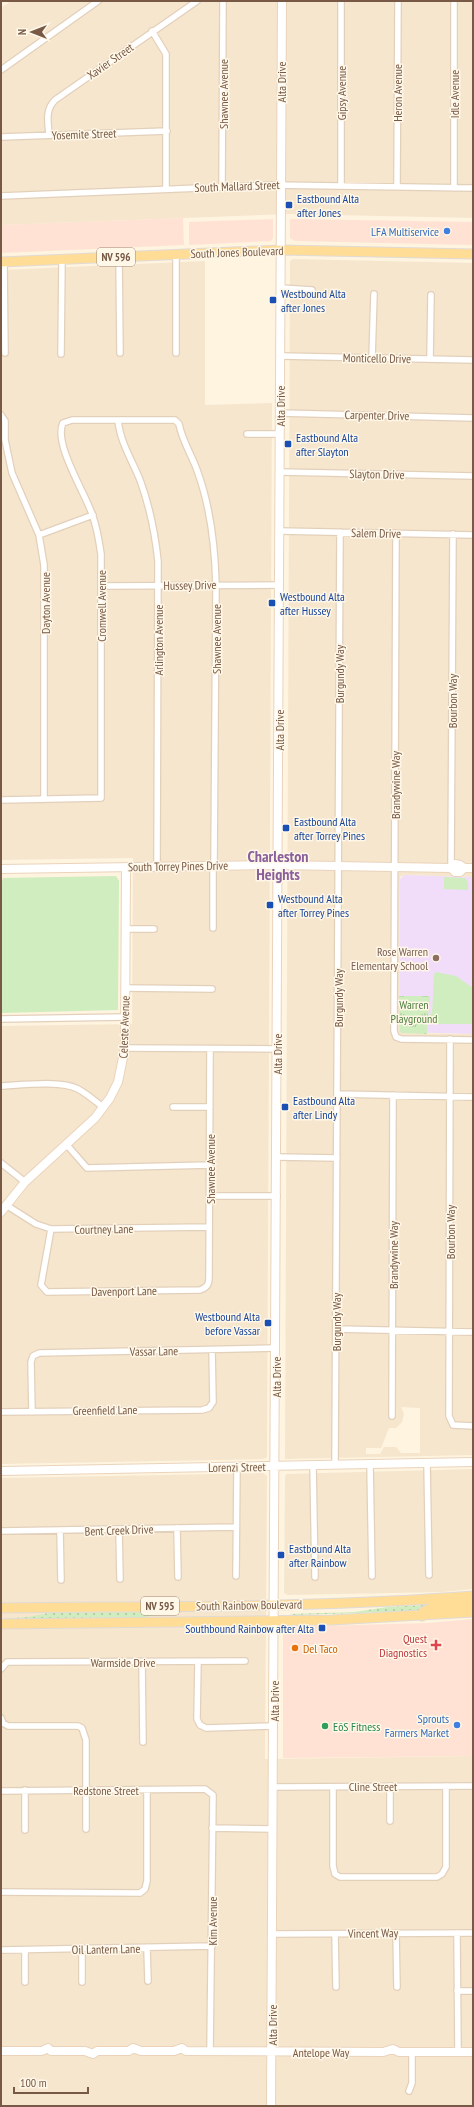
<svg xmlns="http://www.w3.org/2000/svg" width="474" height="2107" viewBox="0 0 474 2107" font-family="'PT Sans Narrow',sans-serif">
  <defs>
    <pattern id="grass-dots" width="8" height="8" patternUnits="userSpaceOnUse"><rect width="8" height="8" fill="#cfedbe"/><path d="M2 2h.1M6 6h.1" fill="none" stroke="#adc39c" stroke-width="1.8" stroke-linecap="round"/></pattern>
    <pattern id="park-tufts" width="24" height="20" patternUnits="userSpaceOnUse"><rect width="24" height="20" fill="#cfedbe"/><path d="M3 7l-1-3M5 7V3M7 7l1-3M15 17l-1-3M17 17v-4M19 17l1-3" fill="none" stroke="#adc39c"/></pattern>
  </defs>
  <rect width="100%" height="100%" fill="#fef4e0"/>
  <path fill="#f6e6ce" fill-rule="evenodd" d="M 11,1 L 473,1 L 473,218 L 290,214 L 1,225 L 1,8 Z
    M 293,259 L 473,263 L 473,877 L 404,875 L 400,877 L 399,1029 L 401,1033 L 473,1034 L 473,1455 L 285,1459 L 290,261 ZM 401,1407 L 420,1408 L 420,1453 L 401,1453 L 396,1447 L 384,1447 L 380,1454 L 366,1454 L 366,1448 L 381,1448 L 389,1428 L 396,1428 L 402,1422 L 404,1414 Z
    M 205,261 L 205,405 L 272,403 L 267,1457 L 264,1459 L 1,1464 L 1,1026 L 132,1024 L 133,858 L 1,860 L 1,270 Z
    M 473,1469 L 473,1589 L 442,1592 L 288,1595 L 284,1593 L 285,1477 L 286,1474 Z
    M 263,1473 L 267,1476 L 265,1759 L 473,1756 L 473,2106 L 1,2106 L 1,1478 Z"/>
  <path fill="#ffe2d3" d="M 183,218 L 184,245 L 1,253 L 1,225 Z
    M 273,219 L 273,238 L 271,241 L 189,245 L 189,222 Z
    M 290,219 L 473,222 L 473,245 L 295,241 L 290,238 Z
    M 473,1619 L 473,1756 L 283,1758 L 283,1627 L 428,1623 Z"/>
  <path fill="#f1ddfa" d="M 404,875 L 473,877 L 473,1034 L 399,1032 L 400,879 Z"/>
  <path fill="url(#grass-dots)" d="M 443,1604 L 421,1611 L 295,1615 L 289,1614 L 355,1612 L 387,1607 Z
    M 260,1610 L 261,1611 L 171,1612 L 145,1617 L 1,1619 L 28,1617 L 49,1613 Z"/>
  <path fill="url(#park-tufts)" d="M 399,996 L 430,996 L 430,1012 L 428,1013 L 430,1023 L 427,1023 L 427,1034 L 401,1033 L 400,1031 Z"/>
  <path fill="#cfedbe" d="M 116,876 L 119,881 L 118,1010 L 1,1013 L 1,884 L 3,878 Z
    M 444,877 L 465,878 L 468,882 L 468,890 L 444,889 Z
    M 436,972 L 456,976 L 473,988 L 473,1024 L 433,1024 L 430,1020 L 430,1014 L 432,1013 L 434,974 Z"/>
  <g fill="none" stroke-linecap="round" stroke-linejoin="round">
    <g stroke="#e3d0bb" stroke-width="8">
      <path id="street" d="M 152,31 L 166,54 L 166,189
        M 1,70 L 98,1
        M 49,135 C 48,122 45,110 55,100 L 197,1
        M 1,137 L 167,131
        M 341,185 L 341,1
        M 397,186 L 398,1
        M 222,187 L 223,1
        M 454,188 L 454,1
        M 1,196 L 272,185 L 473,188
        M 119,257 L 120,353
        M 4,262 L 5,353
        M 281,288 L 312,290
        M 176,353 L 176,254
        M 61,354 L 62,259
        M 281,356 L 473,360
        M 372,358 L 374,294
        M 430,359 L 431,295
        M 280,413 L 473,418
        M 1,415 L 5,421 L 5,440 L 12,473 L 39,535 L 44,565 L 44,799
        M 118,420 C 120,442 132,460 140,480 C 150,507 155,533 158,561 L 157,867
        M 247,434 L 280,434
        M 280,472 L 473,476
        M 280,531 L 473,535
        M 396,533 L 394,1031 L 396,1037 L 401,1039 L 473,1040
        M 39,535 L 93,515
        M 101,586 L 280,585
        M 1,800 L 101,798 L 101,554 C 99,540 97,527 92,514 C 85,493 53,443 63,423 L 72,420 L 175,420 L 179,424 C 182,441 193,457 198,473 C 211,509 215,546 216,585 L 214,866
        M 451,868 L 453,534
        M 213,928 L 213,866
        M 126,929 L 154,929
        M 126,988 L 212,989
        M 1,1019 L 126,1017
        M 450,1039 L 449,1416 L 453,1425 L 473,1426
        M 125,1048 L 277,1049
        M 1,1086 C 21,1085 61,1080 78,1089 C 87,1094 95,1101 103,1107
        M 338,1094 L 473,1097
        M 173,1107 L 210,1107
        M 66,1144 L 87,1168 L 210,1165
        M 277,1157 L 337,1158
        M 1,1163 L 25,1182
        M 210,1196 L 277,1196
        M 6,1205 L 36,1224 L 51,1229 L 209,1227
        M 51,1229 L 41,1285 L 47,1292 L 200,1290 C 208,1287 209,1284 209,1276 L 210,1049
        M 336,1329 L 473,1332
        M 1,1412 L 202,1410 L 209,1408 L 213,1402 L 212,1350
        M 32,1412 L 31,1362 L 33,1356 L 39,1353 L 276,1348
        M 392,1416 L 393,1095
        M 427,1463 L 429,1575
        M 335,1464 L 340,532
        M 370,1464 L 372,1576
        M 313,1465 L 315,1577
        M 177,1528 L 178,1577
        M 119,1530 L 120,1579
        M 1,1531 L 236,1527
        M 60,1531 L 61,1580
        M 236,1576 L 237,1467
        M 198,1661 L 197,1719 L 200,1725 L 206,1728 L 274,1726
        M 142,1662 L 143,1742
        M 1,1669 L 7,1662 L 245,1661
        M 1,1718 L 3,1723 L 8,1726 L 78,1726 L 82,1728 L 86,1740 L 86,1829
        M 390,1786 L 390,1821
        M 273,1787 L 473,1786
        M 333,1787 L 333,1866 L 335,1874 L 340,1877 L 437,1877 L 442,1874 L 446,1867 L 446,1786
        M 25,1790 L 25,1830
        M 1,1791 L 205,1789 L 213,1795 L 210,2051
        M 212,1828 L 273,1829
        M 1,1892 L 140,1893 L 145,1889 L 147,1881 L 147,1790
        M 396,1933 L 397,1987
        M 457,1933 L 458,2052
        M 272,1934 L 473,1933
        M 335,1934 L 336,1987
        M 147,1949 L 148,1981
        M 1,1950 L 212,1946
        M 25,1950 L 25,1982
        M 82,1982 L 82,1949
        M 457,1991 L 473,1991
        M 409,2091 L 412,2083 L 412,2052"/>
    </g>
    <g stroke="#ebd3bb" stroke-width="10">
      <path id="secondary" d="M 451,868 L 455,864 L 460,865 L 464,868 L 473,868
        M 1,869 L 278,865 L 451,868 L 455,872 L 460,872 L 464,868
        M 1,1212 L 25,1182 L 95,1118 L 110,1098 L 118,1082 L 125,1048 L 126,867
        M 1,1471 L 473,1462
        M 1,2051 L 42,2051 L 48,2048 L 51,2051 L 85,2051 L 93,2054 L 97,2051 L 129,2051 L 133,2048 L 141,2051 L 174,2051 L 182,2048 L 186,2051 L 383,2052 L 393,2049 L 399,2052 L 473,2052
        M 271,2106 L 282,1"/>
    </g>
    <g stroke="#e1dad6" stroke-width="11">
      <path id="primary" d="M 1,262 L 281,250 L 473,254
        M 1,1608 C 158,1606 316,1608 473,1596
        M 422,1616 L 423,1612 L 431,1608 L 473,1604
        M 1,1624 L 332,1620 L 473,1612"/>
    </g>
    <use href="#street" stroke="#fff" stroke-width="5.5"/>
    <use href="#secondary" stroke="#fff" stroke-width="8"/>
    <use href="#primary" stroke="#ffdd96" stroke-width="9"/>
  </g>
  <g fill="#1a4fb4" stroke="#fff7e8" stroke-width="1.5">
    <rect x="285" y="201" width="8" height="8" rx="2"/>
    <rect x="269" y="296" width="8" height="8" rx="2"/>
    <rect x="284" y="440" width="8" height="8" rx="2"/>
    <rect x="268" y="599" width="8" height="8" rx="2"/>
    <rect x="282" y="824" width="8" height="8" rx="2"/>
    <rect x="266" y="901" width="8" height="8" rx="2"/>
    <rect x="281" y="1103" width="8" height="8" rx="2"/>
    <rect x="264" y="1319" width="8" height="8" rx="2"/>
    <rect x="277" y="1551" width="8" height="8" rx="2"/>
    <rect x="318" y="1624" width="8" height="8" rx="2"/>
  </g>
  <g fill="#3f7fe0" stroke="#fff7e8" stroke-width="1.5">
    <circle cx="447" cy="231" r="4"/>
    <circle cx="457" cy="1725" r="4"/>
  </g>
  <circle fill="#8d6e63" stroke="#fff7e8" stroke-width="1.5" cx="436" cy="958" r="4"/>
  <path fill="#e0444e" stroke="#fff7e8" stroke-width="1.5" d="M434 1639h4v4h4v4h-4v4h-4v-4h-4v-4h4z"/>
  <circle fill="#e8710a" stroke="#fff7e8" stroke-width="1.5" cx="295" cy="1648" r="4"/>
  <circle fill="#2e9e5b" stroke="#fff7e8" stroke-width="1.5" cx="325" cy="1726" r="4"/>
  <g text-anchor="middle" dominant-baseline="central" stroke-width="3" stroke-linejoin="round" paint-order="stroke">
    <g fill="#fff7e8" stroke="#a08876" stroke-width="1">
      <rect x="97" y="248" width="38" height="18" rx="3"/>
      <rect x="141" y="1597" width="38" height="18" rx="3"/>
    </g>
    <g font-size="11" font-weight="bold" fill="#775945">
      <text x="116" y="257">NV 596</text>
      <text x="160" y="1606">NV 595</text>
    </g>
    <g font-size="12" fill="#775945" stroke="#fff7e8">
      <text transform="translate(110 61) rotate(-35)">Xavier Street</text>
      <text transform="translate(281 82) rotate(-90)">Alta Drive</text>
      <text transform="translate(341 93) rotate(-90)">Gipsy Avenue</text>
      <text transform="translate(397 93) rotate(-90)">Heron Avenue</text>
      <text transform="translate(223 94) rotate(-90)">Shawnee Avenue</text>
      <text transform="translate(454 94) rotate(-90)">Idle Avenue</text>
      <text transform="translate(84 134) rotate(-2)">Yosemite Street</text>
      <text transform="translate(237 186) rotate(-2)">South Mallard Street</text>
      <text transform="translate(237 252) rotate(-2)">South Jones Boulevard</text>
      <text transform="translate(377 358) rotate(1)">Monticello Drive</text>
      <text transform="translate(280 406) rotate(-90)">Alta Drive</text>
      <text transform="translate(377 415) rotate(1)">Carpenter Drive</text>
      <text transform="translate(377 474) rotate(1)">Slayton Drive</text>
      <text transform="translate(376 533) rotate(1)">Salem Drive</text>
      <text transform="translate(190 585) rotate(-1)">Hussey Drive</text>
      <text transform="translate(45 603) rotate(-90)">Dayton Avenue</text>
      <text transform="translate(101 606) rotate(-90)">Cromwell Avenue</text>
      <text transform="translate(216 639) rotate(-90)">Shawnee Avenue</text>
      <text transform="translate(158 640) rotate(-90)">Arlington Avenue</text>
      <text transform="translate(339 674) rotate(-90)">Burgundy Way</text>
      <text transform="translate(452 701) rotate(-90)">Bourbon Way</text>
      <text transform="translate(279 730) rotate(-90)">Alta Drive</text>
      <text transform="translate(395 785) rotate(-90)">Brandywine Way</text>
      <text transform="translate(178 866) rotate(-1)">South Torrey Pines Drive</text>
      <text transform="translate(338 998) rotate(-90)">Burgundy Way</text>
      <text transform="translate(124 1027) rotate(-88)">Celeste Avenue</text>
      <text transform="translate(277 1054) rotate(-90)">Alta Drive</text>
      <text transform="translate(210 1169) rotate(-90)">Shawnee Avenue</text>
      <text transform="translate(104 1229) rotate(-1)">Courtney Lane</text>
      <text transform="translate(450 1232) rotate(-90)">Bourbon Way</text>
      <text transform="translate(393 1255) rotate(-90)">Brandywine Way</text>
      <text transform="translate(124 1291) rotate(-1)">Davenport Lane</text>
      <text transform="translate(336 1322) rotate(-90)">Burgundy Way</text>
      <text transform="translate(154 1351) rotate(-1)">Vassar Lane</text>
      <text transform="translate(276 1377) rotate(-90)">Alta Drive</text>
      <text transform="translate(105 1410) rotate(-1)">Greenfield Lane</text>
      <text transform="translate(237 1467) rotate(-1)">Lorenzi Street</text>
      <text transform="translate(119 1530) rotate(-2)">Bent Creek Drive</text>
      <text transform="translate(249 1605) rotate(-1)">South Rainbow Boulevard</text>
      <text x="123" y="1662">Warmside Drive</text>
      <text transform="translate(274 1701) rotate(-90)">Alta Drive</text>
      <text x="373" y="1786">Cline Street</text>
      <text x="106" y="1790">Redstone Street</text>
      <text transform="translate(212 1921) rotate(-90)">Kim Avenue</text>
      <text transform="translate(373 1933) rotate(-1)">Vincent Way</text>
      <text transform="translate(106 1949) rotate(-1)">Oil Lantern Lane</text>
      <text transform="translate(272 2025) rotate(-90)">Alta Drive</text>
      <text x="321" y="2052">Antelope Way</text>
    </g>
    <g font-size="12" fill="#164399" stroke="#fff7e8" text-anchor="start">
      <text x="297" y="198">Eastbound Alta<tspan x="297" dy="14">after Jones</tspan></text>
      <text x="281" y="293">Westbound Alta<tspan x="281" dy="14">after Jones</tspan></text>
      <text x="296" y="437">Eastbound Alta<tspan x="296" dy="14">after Slayton</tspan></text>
      <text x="280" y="596">Westbound Alta<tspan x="280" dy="14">after Hussey</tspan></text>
      <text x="294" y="821">Eastbound Alta<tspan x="294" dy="14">after Torrey Pines</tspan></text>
      <text x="278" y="898">Westbound Alta<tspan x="278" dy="14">after Torrey Pines</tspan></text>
      <text x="293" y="1100">Eastbound Alta<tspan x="293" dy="14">after Lindy</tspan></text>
      <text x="260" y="1316" text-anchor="end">Westbound Alta<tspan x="260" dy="14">before Vassar</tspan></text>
      <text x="289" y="1548">Eastbound Alta<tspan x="289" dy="14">after Rainbow</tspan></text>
      <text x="314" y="1628" text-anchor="end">Southbound Rainbow after Alta</text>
    </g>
    <g font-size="12" fill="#366cbe" stroke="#fff7e8" text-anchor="end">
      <text x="439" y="231">LFA Multiservice</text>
      <text x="449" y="1718">Sprouts<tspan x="449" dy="14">Farmers Market</tspan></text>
    </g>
    <g font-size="12" fill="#785e54" stroke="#fff7e8" text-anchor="end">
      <text x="428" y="951">Rose Warren<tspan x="428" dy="14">Elementary School</tspan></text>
    </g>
    <g font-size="12" fill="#4c7e3c" stroke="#fff7e8">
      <text x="414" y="1004">Warren<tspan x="414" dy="14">Playground</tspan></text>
    </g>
    <g font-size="12" fill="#be3a42" stroke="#fff7e8" text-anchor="end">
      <text x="427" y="1638">Quest<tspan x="427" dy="14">Diagnostics</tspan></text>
    </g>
    <g font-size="12" fill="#c56008" stroke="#fff7e8" text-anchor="start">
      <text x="303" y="1648">Del Taco</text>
    </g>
    <g font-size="12" fill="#27864d" stroke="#fff7e8" text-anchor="start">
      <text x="333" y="1726">EōS Fitness</text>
    </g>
    <g font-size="16" font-weight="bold" fill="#8a609b" stroke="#fff7e8">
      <text x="278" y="856">Charleston<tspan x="278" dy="18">Heights</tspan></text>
    </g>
  </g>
  <rect width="474" height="2107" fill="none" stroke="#775945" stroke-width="4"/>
  <g transform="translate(32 32) rotate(270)" stroke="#fff7e8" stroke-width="3" paint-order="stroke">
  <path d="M0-3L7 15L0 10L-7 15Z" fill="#775945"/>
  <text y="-6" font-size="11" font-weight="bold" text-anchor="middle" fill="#775945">N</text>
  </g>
  <path d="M14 2087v6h74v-6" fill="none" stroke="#775945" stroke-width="2"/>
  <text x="20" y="2087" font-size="12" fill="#775945" stroke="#fff7e8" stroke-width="3" paint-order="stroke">100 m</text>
</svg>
